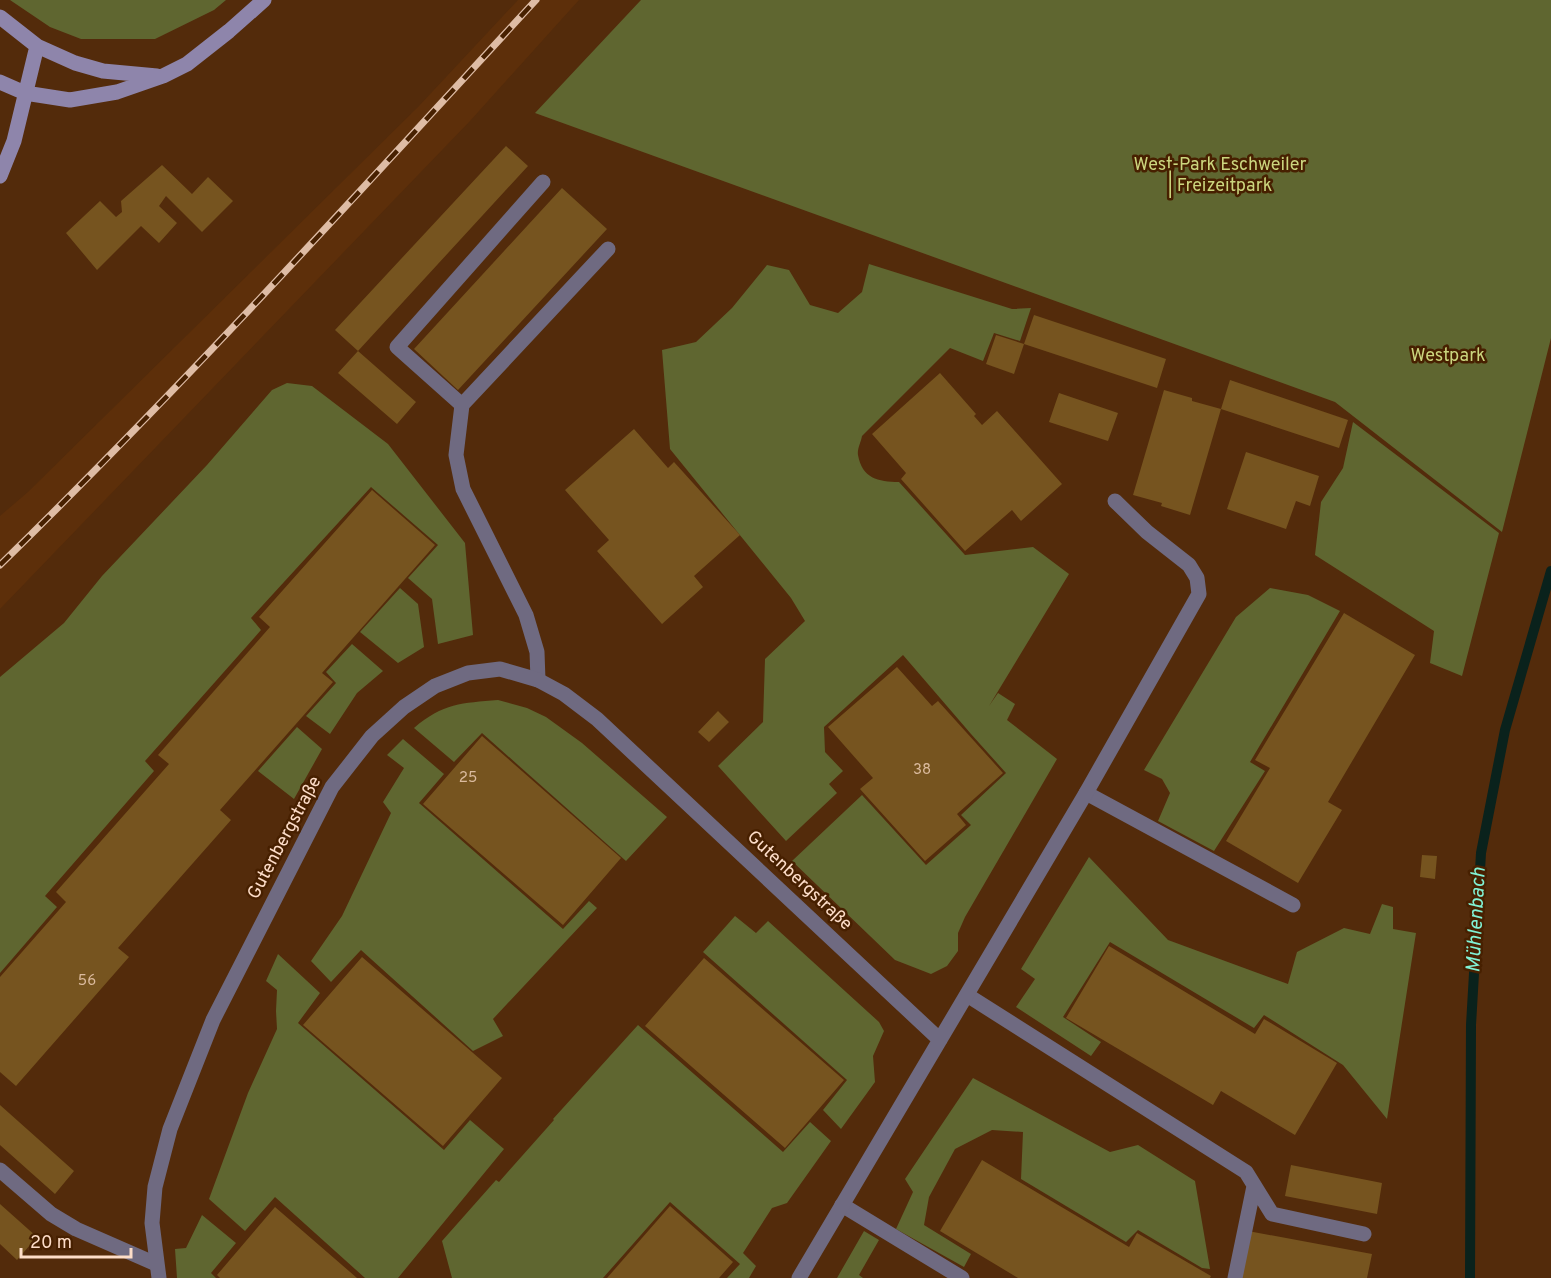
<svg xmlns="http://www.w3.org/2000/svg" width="1551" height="1278" viewBox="0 0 1551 1278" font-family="Overpass,sans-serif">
  <rect width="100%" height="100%" fill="#532b0b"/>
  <path fill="#5d2f0a" d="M 518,0 L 579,0 L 470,121 L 0,609 L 0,516 L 28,492 L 419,106 Z"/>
  <path fill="#5f6630" d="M 10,0 L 226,0 L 214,10 L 155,39 L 81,39 L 50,27 Z
    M 641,0 L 1551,0 L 1551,338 L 1502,532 L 1335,402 L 535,113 Z
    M 869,264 L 1012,309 L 1031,308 L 1020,341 L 994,333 L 983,361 L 950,348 L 862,436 C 861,442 857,449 858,455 C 862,478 878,482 899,482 L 965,555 L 1033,547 L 1069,574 L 989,706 L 998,693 L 1015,704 L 1007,720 L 1057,759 L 965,917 L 958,933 L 958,951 L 947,966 L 931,974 L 895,960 L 792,861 L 862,795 L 926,865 L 971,825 L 961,815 L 1006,773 L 971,734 L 903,655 L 824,727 L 825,752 L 843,771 L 829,784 L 837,793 L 786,841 L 718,766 L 763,722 L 765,659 L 805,621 L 791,598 L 670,449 L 662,350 L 696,342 L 732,308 L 767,265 L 789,270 L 810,305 L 838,313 L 862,292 Z
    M 287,383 L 312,386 L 388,444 L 465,543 L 473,635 L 438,644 L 432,599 L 408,578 L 438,545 L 371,487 L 251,618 L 261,630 L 145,761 L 154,771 L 45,896 L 57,907 L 0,973 L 0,677 L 64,623 L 102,576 L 207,465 L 272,390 Z
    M 1353,422 L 1499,533 L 1462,676 L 1430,663 L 1434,631 L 1315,555 L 1321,502 L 1343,468 Z
    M 400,588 L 418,604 L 424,647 L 398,663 L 360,632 Z
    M 1270,588 L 1308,595 L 1340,611 L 1250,762 L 1265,771 L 1214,851 L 1158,821 L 1170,793 L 1162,779 L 1144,770 L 1236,617 Z
    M 352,644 L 383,671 L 357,693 L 330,734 L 306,716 L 336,683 L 326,672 Z
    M 498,700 L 527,708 L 546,717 L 582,743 L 667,817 L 626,861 L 482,733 L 454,762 L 414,728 C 443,703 462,703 498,700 Z
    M 297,727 L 322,749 L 294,799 L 258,771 Z
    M 403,739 L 444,774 L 419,803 L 563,929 L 589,901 L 597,908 L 493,1019 L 503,1036 L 473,1051 L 361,950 L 331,982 L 311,961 L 342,916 L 391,813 L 383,802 L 404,768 L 387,755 Z
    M 1089,857 L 1168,940 L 1288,984 L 1297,952 L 1344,928 L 1370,934 L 1382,904 L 1393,907 L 1393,929 L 1416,933 L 1387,1119 L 1343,1065 L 1264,1015 L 1254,1028 L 1110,942 L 1063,1017 L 1101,1042 L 1091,1056 L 1016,1007 L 1035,979 L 1021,969 Z
    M 735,916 L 756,933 L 768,921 L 879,1022 L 884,1031 L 873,1056 L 875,1082 L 841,1129 L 823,1110 L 847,1080 L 703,952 Z
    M 278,954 L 320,993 L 298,1023 L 444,1150 L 470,1120 L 504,1149 L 398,1278 L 365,1278 L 275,1197 L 245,1231 L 209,1199 L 248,1093 L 277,1029 L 276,1011 L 277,990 L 266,981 Z
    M 638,1025 L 783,1152 L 810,1122 L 831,1141 L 787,1203 L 772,1208 L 743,1253 L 756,1266 L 749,1278 L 727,1278 L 740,1264 L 670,1202 L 603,1278 L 452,1278 L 442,1241 L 496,1180 L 499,1182 L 554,1120 L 553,1119 Z
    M 973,1078 L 1110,1152 L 1138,1145 L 1195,1181 L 1210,1269 L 1202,1268 L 1138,1230 L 1126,1242 L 1021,1179 L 1023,1132 L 992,1130 L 955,1149 L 929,1197 L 924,1225 L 971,1254 L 964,1267 L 896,1229 L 913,1192 L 905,1179 Z
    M 202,1215 L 236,1243 L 211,1273 L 216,1278 L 177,1278 L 175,1249 L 186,1248 Z
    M 864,1231 L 879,1240 L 859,1275 L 863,1278 L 837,1278 Z"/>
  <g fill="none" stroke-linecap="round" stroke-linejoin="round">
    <path stroke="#0a221c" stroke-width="10" d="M 1470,1278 L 1471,1025 L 1481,853 L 1505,730 L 1551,571"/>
  </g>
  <path fill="#76541f" d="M 506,146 L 528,166 L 358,351 L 335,330 Z
    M 162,165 L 192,194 L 208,177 L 233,201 L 202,232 L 166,196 L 159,206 L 177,223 L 159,243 L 141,226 L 97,270 L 66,233 L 100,201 L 116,217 L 122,212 L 121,201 Z
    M 562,188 L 607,229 L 458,390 L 414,349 Z
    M 1034,315 L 1166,359 L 1157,388 L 1024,344 L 1014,374 L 986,364 L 996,335 L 1024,344 Z
    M 358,351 L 416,402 L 397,424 L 338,373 Z
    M 940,373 L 976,414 L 974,416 L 982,425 L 997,411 L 1062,484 L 1021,521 L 1012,510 L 965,551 L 901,479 L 906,473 L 872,434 Z
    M 1230,380 L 1348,420 L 1339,448 L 1221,409 Z
    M 1164,390 L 1192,398 L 1192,401 L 1221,409 L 1190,515 L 1161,506 L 1162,503 L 1133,495 Z
    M 1059,393 L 1118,413 L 1108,441 L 1049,422 Z
    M 634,429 L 668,468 L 674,462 L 740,535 L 694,576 L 703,587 L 662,624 L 597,551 L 609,540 L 565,490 Z
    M 1246,452 L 1319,476 L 1310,506 L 1296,501 L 1286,529 L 1227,509 Z
    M 372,490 L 435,545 L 322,673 L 333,682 L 220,810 L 231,820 L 118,948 L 129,957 L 16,1086 L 0,1072 L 0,977 L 66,902 L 56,892 L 169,764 L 158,755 L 270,627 L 259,617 Z
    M 1344,613 L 1415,655 L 1328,802 L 1342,810 L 1298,883 L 1226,841 L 1270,768 L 1255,760 Z
    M 897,667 L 932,706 L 938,701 L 1003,773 L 957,814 L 966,825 L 925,861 L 860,789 L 873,778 L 828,727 Z
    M 718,711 L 729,722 L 709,742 L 698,732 Z
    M 482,736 L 621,858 L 563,925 L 423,804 Z
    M 1422,855 L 1437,856 L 1435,879 L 1420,877 Z
    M 1109,946 L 1255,1034 L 1264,1019 L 1337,1063 L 1295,1135 L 1221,1091 L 1213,1105 L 1066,1018 Z
    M 362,957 L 502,1078 L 443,1146 L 303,1025 Z
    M 704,958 L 844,1080 L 785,1148 L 645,1026 Z
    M 0,1105 L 74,1171 L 55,1194 L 0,1145 Z
    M 982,1160 L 1129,1247 L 1137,1233 L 1211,1276 L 1210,1278 L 1018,1278 L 940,1231 Z
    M 1291,1165 L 1382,1183 L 1377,1214 L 1285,1196 Z
    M 0,1204 L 37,1237 L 17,1260 L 0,1244 Z
    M 670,1206 L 733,1262 L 719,1278 L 607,1278 Z
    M 275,1207 L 357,1278 L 220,1278 L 217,1275 Z
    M 1248,1231 L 1372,1254 L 1367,1278 L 1240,1278 Z"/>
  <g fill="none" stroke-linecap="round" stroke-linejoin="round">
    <path stroke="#6f6a81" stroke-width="15" d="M 462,405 L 397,347 L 543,182
      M 538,680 L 537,652 L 526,615 L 463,489 L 456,455 L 462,405 L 608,249
      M 1086,793 L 1293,905
      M 967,995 L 1246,1172 L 1272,1214 L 1364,1234
      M 0,1170 L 51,1214 L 76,1229 L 156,1264
      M 842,1205 L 962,1278
      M 1235,1278 L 1254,1186"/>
    <path stroke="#6f6a81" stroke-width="15" d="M 159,1278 L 152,1223 L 155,1187 L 170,1129 L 213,1020 L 332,787 L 372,736 L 404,707 L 435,686 L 468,673 L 500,669 L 538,680 L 564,694 L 597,719 L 940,1040
      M 799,1278 L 1086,793 L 1199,594 L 1197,578 L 1189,565 L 1147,532 L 1115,501"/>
    <path stroke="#8e85ab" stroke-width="15" d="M 0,17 L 37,46 L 75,63 L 103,71 L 157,76
      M 0,82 L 25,93 L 70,100 L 117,92 L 163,76 L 187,64 L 229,31 L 264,0
      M 0,176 L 14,141 L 37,46"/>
    <g stroke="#debca5" stroke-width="7">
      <path id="rail" d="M 0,565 C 186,383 360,191 536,0"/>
    </g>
    <use href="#rail" stroke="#472000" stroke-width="4.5" stroke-dasharray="14" stroke-linecap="butt"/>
  </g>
  <g text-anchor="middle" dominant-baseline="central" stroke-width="5" stroke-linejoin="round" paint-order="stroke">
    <g font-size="15" fill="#dbbb9e">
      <text x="922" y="770">38</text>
      <text x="468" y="778">25</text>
      <text x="87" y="981">56</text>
    </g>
    <g font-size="18" fill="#cbd67e" stroke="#472000">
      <text x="1220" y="165">West-Park Eschweiler<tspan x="1220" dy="21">| Freizeitpark</tspan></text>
      <text x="1448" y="356">Westpark</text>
    </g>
    <g font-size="18" fill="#fdddc8" stroke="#472000">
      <text transform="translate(285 838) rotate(-62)">Gutenbergstraße</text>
      <text transform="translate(799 881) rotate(43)">Gutenbergstraße</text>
    </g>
    <g font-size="20" font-style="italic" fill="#81f2d5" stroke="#472000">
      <text transform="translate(1477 920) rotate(-87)">Mühlenbach</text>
    </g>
  </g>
  <path d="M21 1248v9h110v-9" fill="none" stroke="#fdddc8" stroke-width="3"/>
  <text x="30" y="1248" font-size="18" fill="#fdddc8" stroke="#472000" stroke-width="4.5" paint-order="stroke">20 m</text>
</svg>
